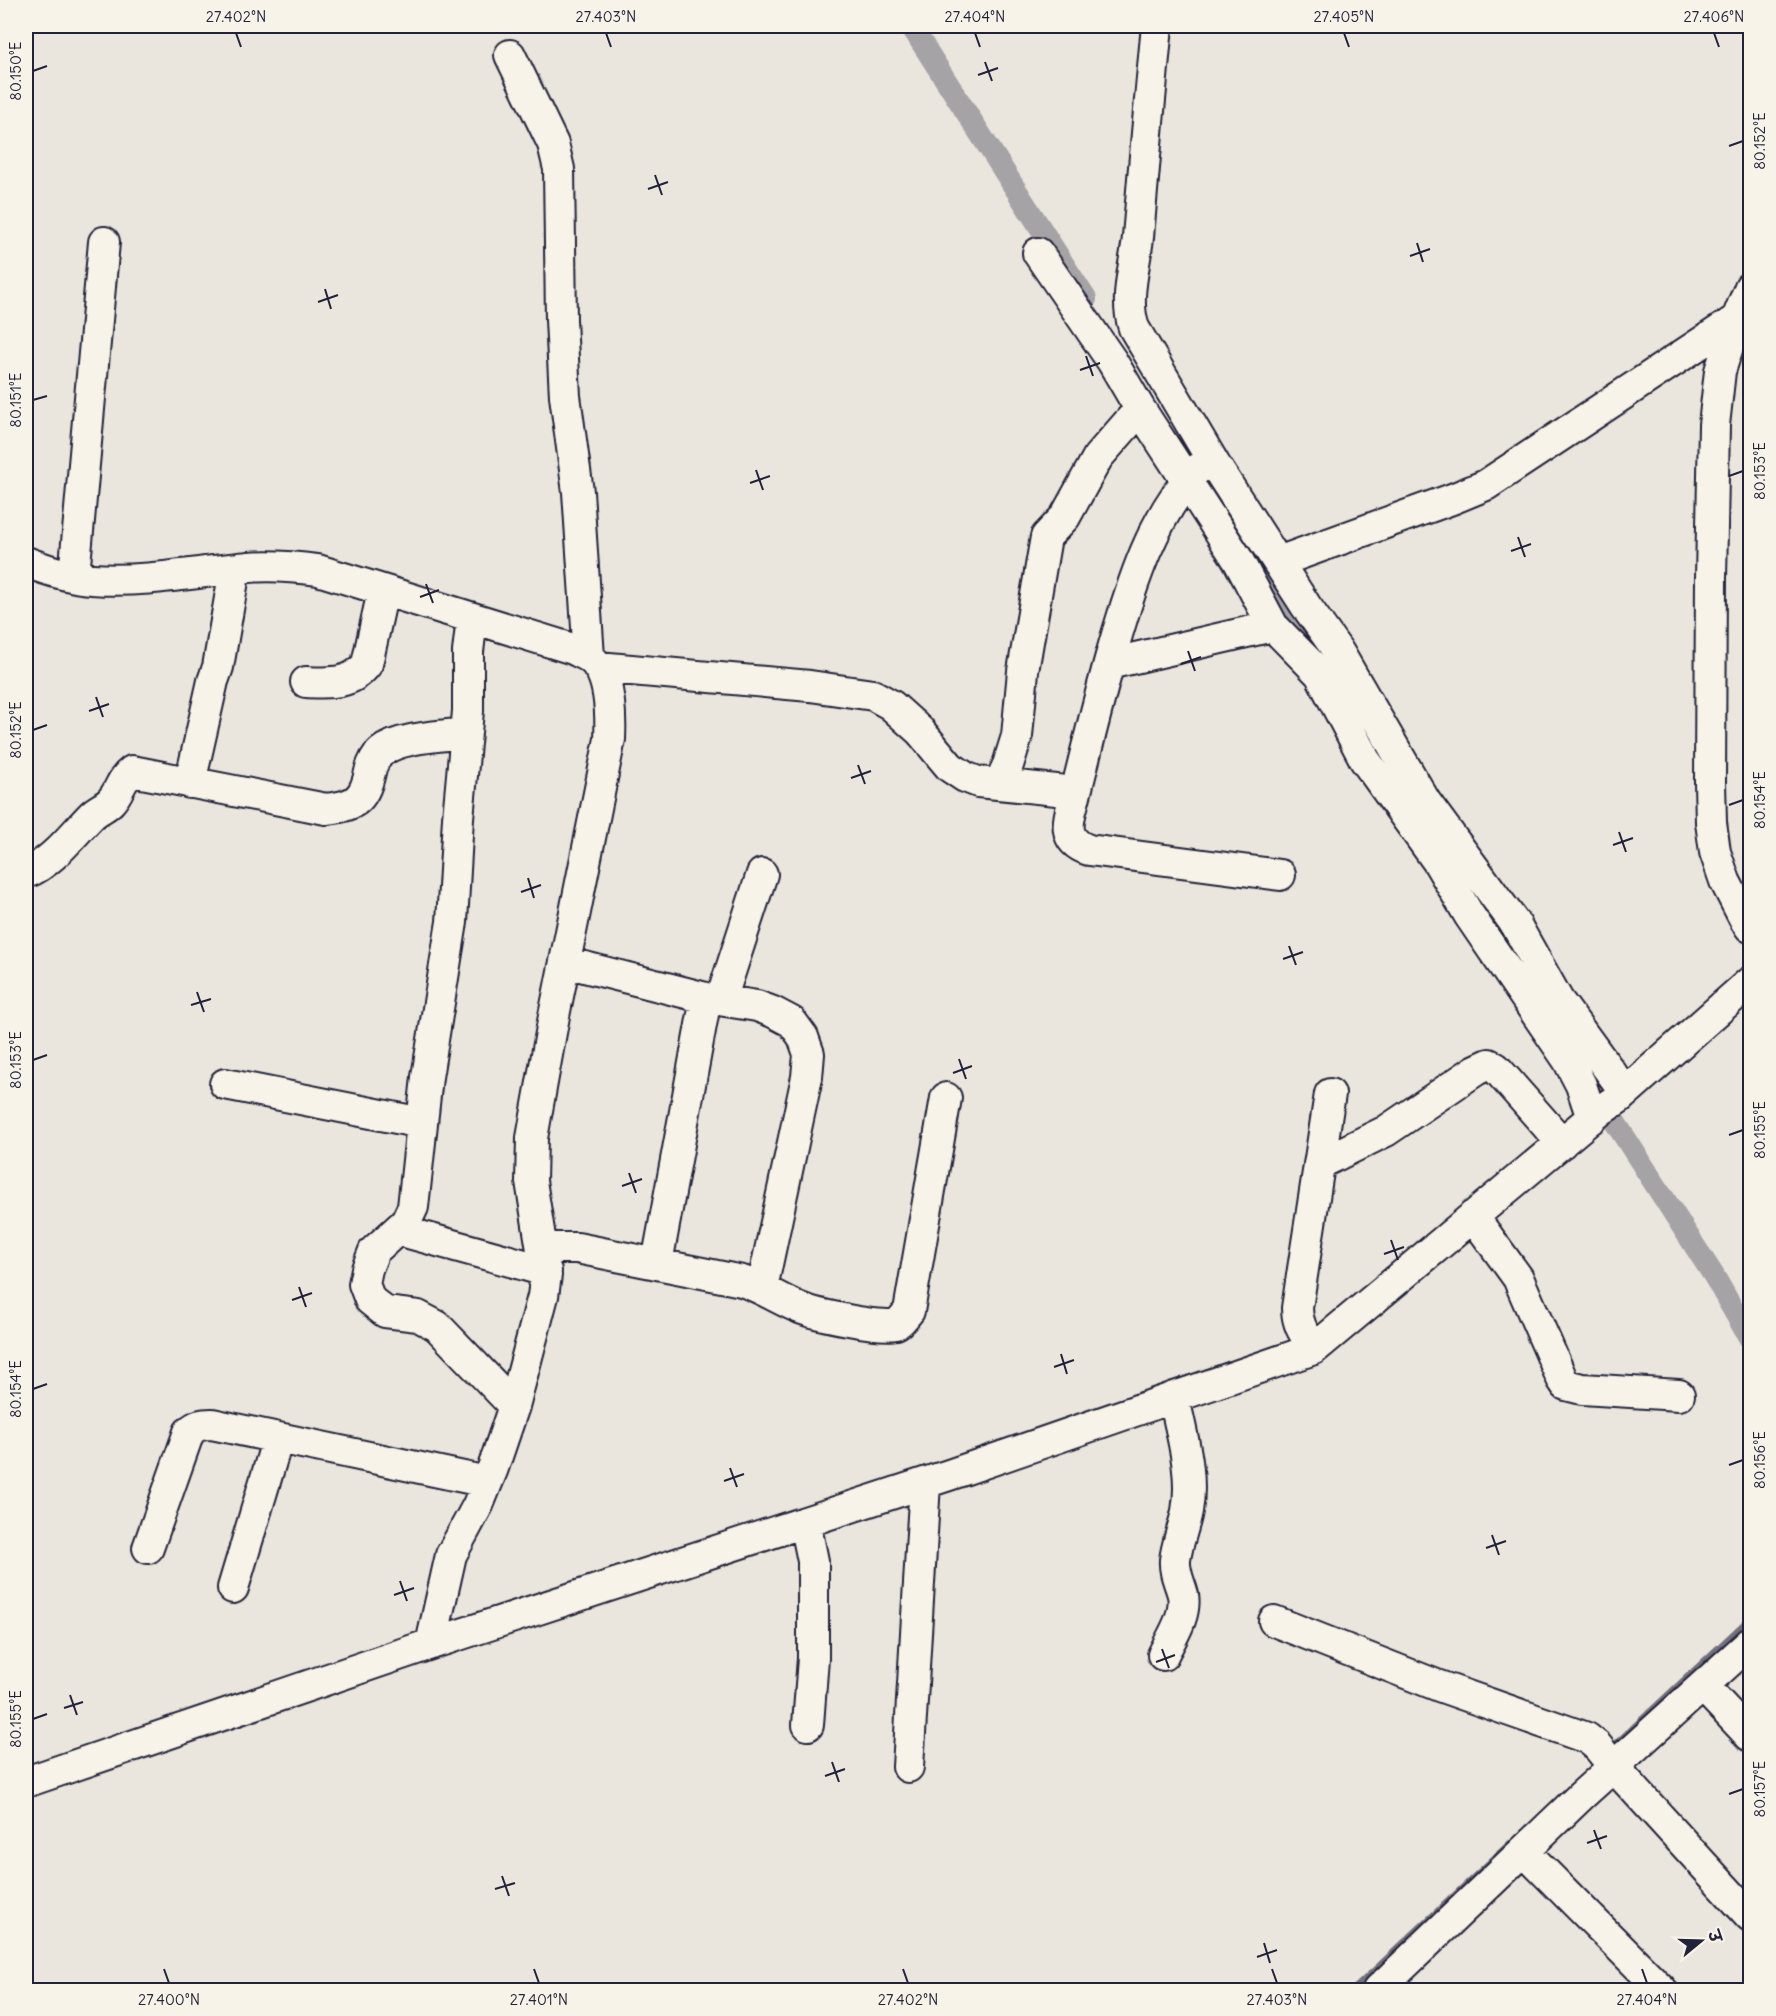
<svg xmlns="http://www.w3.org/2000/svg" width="1776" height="2016" viewBox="0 0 1776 2016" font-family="Delius,'Playpen Sans Deva',sans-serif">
  <rect width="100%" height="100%" fill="#eae6de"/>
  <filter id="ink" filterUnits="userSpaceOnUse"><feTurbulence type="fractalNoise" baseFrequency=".0167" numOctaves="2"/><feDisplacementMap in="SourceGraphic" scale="12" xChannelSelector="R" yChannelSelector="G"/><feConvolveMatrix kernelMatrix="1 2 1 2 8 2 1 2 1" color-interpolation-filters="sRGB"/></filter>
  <g filter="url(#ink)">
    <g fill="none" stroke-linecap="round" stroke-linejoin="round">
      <path stroke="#716f7b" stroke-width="6" d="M 1609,1750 L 1750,1618
        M 1353,1990 L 1510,1843"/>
      <path stroke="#a6a3a6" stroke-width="22" d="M 911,26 L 1086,299
        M 1242,541 L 1318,660
        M 1597,1094 L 1714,1276 L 1750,1339"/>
      <g stroke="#22223b" stroke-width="34">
        <path id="minor" d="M 1157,26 C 1150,96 1144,167 1138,237 C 1135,267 1124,299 1134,328 L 1215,465 L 1306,606 L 1338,651 L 1425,801 L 1516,925 L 1558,1000 L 1625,1092
          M 510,55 L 553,144 L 559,169 L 561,320 L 565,396 L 578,492 L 589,657
          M 1038,253 L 1112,361 L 1140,409 L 1238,560 L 1273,626 L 1320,674 L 1365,760 L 1438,862 L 1469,915 L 1568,1060 L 1581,1085 L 1592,1118
          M 1750,287 L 1737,319 L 1720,371 L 1714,425 L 1711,578 L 1710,783 L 1711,822 L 1715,852 L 1725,881 L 1745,920 L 1750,927
          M 26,562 C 47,570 70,578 92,579 C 144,583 197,572 249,567 C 272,565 295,567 318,570 L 573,649 C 578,652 585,654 590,658 C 611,673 611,716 610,739 L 554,1016 L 532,1138 L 531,1181 L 546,1275 L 543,1296 L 514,1406 L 493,1468 L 478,1505 L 451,1555 L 431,1644
          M 1278,562 L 1452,499 L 1486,485 L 1737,319
          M 74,576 L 104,242
          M 472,618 L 468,652 L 468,711 L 458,818 L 452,922 L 427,1077 L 413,1207 L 406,1222 L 374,1251 L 367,1269 L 364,1284 L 370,1300 L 385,1312 L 418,1316 L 437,1326 L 514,1406
          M 1109,664 L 1273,626
          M 598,667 L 810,686 L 873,695 L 891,705 L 920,731 L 950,767 L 965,777 L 978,782 L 1076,792 C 1088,743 1100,694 1114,645 C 1132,583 1152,518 1197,469
          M 306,682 C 330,683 351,685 367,664 L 383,591
          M 190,783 L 213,681 L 218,667 L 235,569
          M 999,784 L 1008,765 L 1017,736 L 1023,671 L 1046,537 L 1065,517 L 1098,457 L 1140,409
          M 1076,792 C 1070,816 1058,840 1089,850 L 1280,875
          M 26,873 C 52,863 73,834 92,815 C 98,809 106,807 111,801 C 121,790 120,780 132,771 L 326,809 C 354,806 364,801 370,772 C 372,764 375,757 381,752 C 399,737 443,736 466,733
          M 565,962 L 706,998 L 757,1006 L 773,1012 L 792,1022 L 803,1037 L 809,1054 L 807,1077 L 762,1288
          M 721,1000 L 762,874
          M 225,1084 L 422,1123
          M 1319,1164 L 1386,1131 L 1476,1070 L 1489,1064 L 1496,1068 L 1562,1143
          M 1473,1216 L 1518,1278 L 1562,1379 L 1566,1385 L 1582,1389 L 1679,1395
          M 398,1230 L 546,1271
          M 543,1248 L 577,1248 L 742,1281 C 763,1288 780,1300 800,1308 C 814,1314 884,1329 896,1324 C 901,1322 905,1315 909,1311 L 946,1098
          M 657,1263 L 706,998
          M 1314,1349 C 1305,1335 1297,1325 1297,1308 L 1330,1094
          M 805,1522 L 813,1561 L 813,1658 L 808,1725
          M 148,1548 L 189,1432 C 196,1425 202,1424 212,1424 L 487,1482
          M 233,1588 L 278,1438
          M 1274,1621 L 1439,1686 L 1587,1738 L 1597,1746 L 1614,1767 L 1750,1916
          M 1163,1655 C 1171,1638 1187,1616 1183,1595 C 1180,1583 1174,1573 1175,1560 C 1177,1543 1184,1527 1187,1511 C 1194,1473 1181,1433 1174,1397
          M 1703,1686 L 1750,1736
          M 908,1767 L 925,1483
          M 26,1782 L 431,1644 L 949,1475 L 1314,1349 L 1601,1110 L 1619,1098 L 1750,982
          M 1524,1851 L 1662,1990
          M 1378,1990 L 1581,1796 L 1750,1643"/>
      </g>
      <use href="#minor" stroke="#f7f3e8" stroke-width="30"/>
    </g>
  </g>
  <path fill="none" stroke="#22223b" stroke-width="2" d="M 236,33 L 241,47M 606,33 L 611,47M 975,33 L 980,47M 1344,33 L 1349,47M 1714,33 L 1719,47M 985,62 L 992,81M 33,71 L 47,66M 978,75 L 998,68M 1729,146 L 1743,141M 655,175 L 662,195M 648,189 L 668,182M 1417,243 L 1423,262M 1410,256 L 1430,249M 325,289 L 331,309M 318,302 L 338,295M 1086,356 L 1093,376M 1080,370 L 1100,363M 33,400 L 47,396M 756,470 L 763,490M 1729,476 L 1743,471M 750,483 L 770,476M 1518,537 L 1525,557M 1511,551 L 1531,544M 426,584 L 433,603M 420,597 L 439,590M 1188,651 L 1195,671M 1181,664 L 1201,657M 96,697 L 103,717M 89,711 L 109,704M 33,730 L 47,725M 858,765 L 865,784M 851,778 L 871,771M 1729,805 L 1743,800M 1619,832 L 1626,852M 1613,845 L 1633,838M 528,878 L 534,898M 521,892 L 541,885M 1289,946 L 1296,965M 1283,959 L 1303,952M 197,992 L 204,1012M 191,1005 L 211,999M 959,1059 L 966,1079M 33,1060 L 47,1055M 953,1073 L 972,1066M 1729,1135 L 1743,1130M 629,1173 L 636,1193M 622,1186 L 642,1179M 1391,1240 L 1398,1260M 1384,1254 L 1404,1247M 299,1287 L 306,1307M 292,1300 L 312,1293M 1061,1354 L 1067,1374M 1054,1367 L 1074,1360M 33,1389 L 47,1384M 1729,1465 L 1743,1460M 730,1468 L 737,1487M 724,1481 L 744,1474M 1492,1535 L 1499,1555M 1486,1548 L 1506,1541M 400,1581 L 407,1601M 394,1595 L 414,1588M 1162,1649 L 1169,1668M 1156,1662 L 1175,1655M 70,1695 L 77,1715M 64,1708 L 83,1702M 33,1719 L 47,1714M 832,1762 L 839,1782M 825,1776 L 845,1769M 1729,1794 L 1743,1789M 1594,1830 L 1601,1849M 1587,1843 L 1607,1836M 502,1876 L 509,1896M 495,1889 L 515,1883M 1264,1943 L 1270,1963M 1257,1957 L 1277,1950M 164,1969 L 169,1983M 534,1969 L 539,1983M 903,1969 L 908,1983M 1272,1969 L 1277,1983M 1642,1969 L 1647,1983"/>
  <rect width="1776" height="2016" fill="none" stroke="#f7f3e8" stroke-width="66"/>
  <g transform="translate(1701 1941) rotate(71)" stroke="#f7f3e8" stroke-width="4.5" paint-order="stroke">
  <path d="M0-4.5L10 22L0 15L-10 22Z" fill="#22223b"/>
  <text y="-9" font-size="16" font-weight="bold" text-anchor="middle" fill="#22223b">उ</text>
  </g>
  <rect x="33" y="33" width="1710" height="1950" fill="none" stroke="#22223b" stroke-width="2"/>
  <g font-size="15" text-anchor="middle" fill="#22223b">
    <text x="236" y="22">27.402°N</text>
    <text x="606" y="22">27.403°N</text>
    <text x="975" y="22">27.404°N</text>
    <text x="1344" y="22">27.405°N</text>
    <text x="1714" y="22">27.406°N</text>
    <text transform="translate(16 71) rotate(-90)" y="5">80.150°E</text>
    <text transform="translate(1760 141) rotate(-90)" y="5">80.152°E</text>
    <text transform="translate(16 400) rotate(-90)" y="5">80.151°E</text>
    <text transform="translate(1760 471) rotate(-90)" y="5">80.153°E</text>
    <text transform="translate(16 730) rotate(-90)" y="5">80.152°E</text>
    <text transform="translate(1760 800) rotate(-90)" y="5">80.154°E</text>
    <text transform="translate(16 1060) rotate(-90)" y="5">80.153°E</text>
    <text transform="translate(1760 1130) rotate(-90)" y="5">80.155°E</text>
    <text transform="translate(16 1389) rotate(-90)" y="5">80.154°E</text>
    <text transform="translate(1760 1460) rotate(-90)" y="5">80.156°E</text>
    <text transform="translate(16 1719) rotate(-90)" y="5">80.155°E</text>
    <text transform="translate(1760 1789) rotate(-90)" y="5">80.157°E</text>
    <text x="169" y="2005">27.400°N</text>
    <text x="539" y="2005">27.401°N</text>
    <text x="908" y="2005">27.402°N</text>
    <text x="1277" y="2005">27.403°N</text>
    <text x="1647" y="2005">27.404°N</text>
  </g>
</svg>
